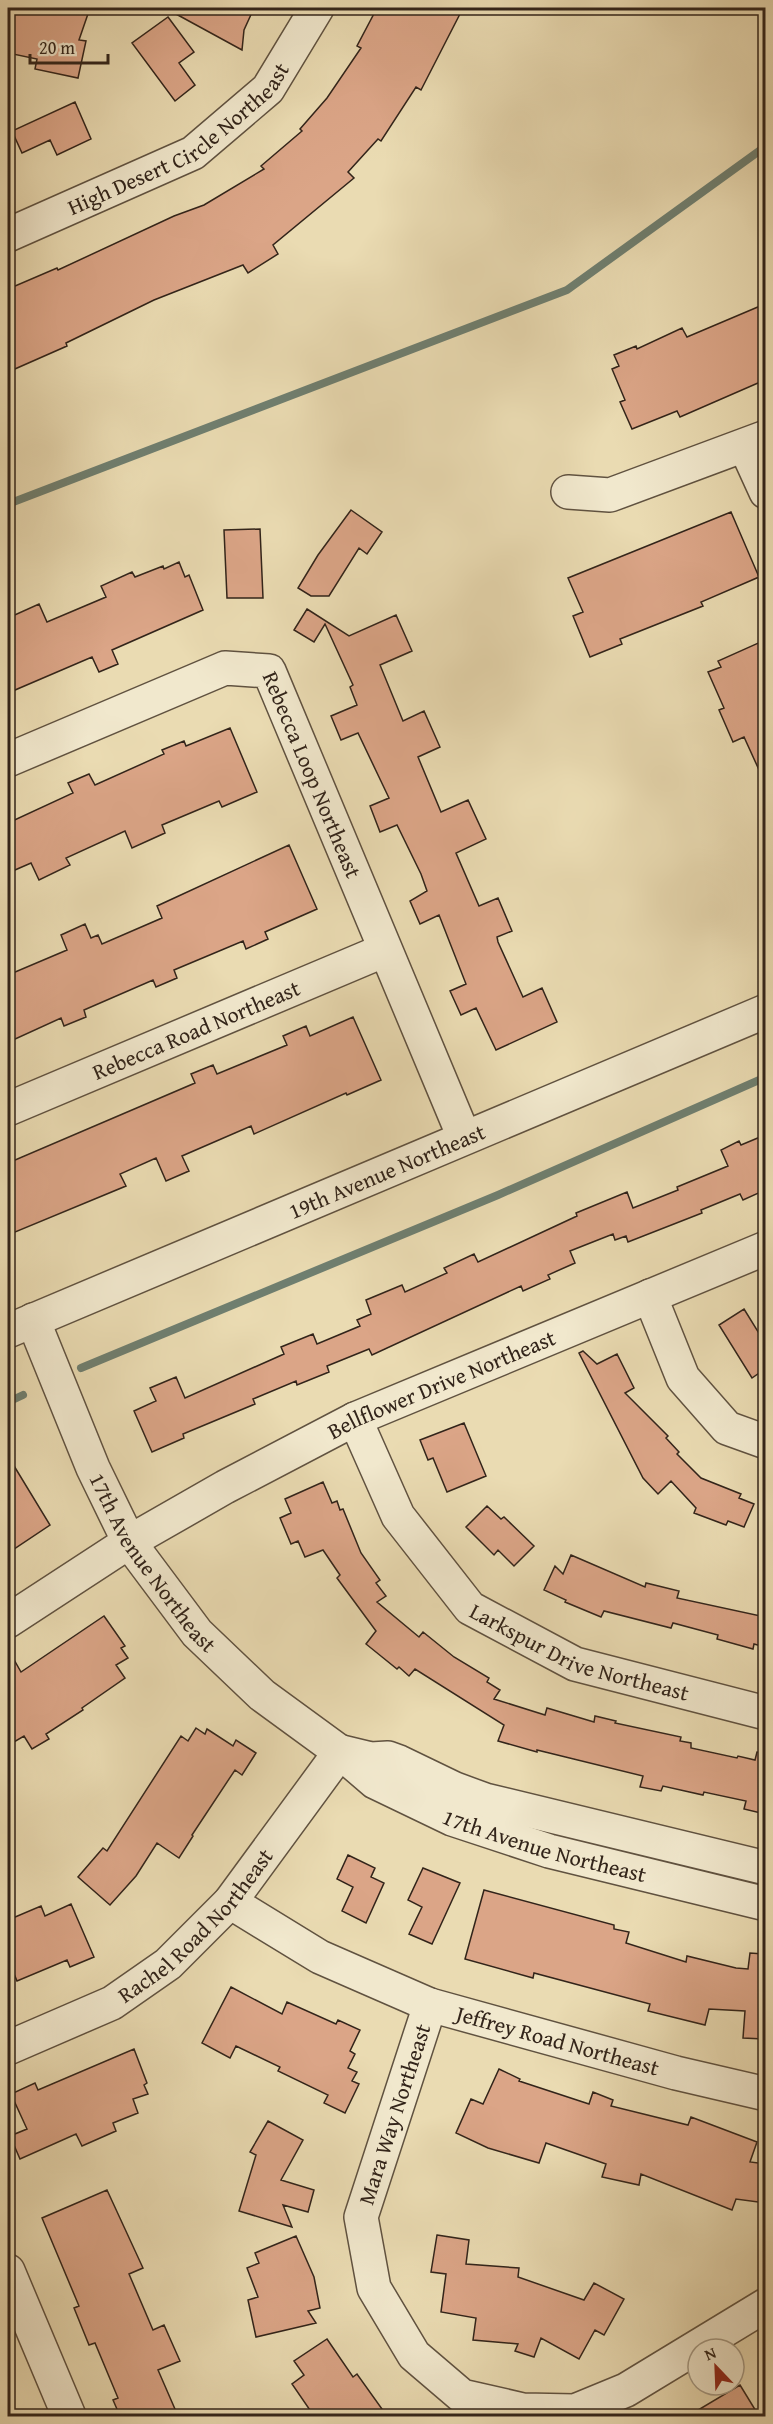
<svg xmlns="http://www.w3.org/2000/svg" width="773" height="2424" viewBox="0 0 773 2424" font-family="'Gentium Book Plus',serif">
  <rect width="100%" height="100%" fill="#eadbb2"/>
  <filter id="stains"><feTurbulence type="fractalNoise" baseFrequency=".00333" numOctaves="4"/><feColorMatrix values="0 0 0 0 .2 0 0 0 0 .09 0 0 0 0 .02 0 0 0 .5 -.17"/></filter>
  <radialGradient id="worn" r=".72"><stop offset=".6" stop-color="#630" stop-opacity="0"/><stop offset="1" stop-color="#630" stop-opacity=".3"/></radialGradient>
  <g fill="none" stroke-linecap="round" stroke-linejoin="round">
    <path stroke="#6f7f70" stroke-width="8" d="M 8,504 L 567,290 L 766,146
      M 81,1368 L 498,1195 L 766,1077
      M 8,1402 L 23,1395"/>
  </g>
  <path fill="#dba587" stroke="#32241a" stroke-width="1.5" d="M 8,8 L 90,8 L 79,40 L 86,41 L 78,78 L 35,69 L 37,59 L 8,53 Z
    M 165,8 L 254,8 L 244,30 L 242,50 Z
    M 377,8 L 463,8 L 421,90 L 416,87 L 381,141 L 378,139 L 348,172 L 354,178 L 273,245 L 278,254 L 248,273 L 243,265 L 154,300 L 66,343 L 67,346 L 8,372 L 8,289 L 57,268 L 58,270 L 174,216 L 204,205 L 264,169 L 261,166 L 302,131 L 300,129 L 327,98 L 361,48 L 357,46 Z
    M 168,17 L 194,52 L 179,63 L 195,85 L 175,101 L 132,43 Z
    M 75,102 L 91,139 L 57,155 L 50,140 L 22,153 L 12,131 Z
    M 765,304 L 765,380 L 680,417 L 677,411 L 632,429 L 620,402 L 625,400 L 612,369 L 619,366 L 614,355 L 636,346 L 637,349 L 682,328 L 687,337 Z
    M 351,510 L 382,532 L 367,554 L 359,548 L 329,596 L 311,596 L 298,588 L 318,555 Z
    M 731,512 L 759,577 L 701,602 L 703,606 L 620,639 L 622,644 L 590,657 L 573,616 L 583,612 L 568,578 Z
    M 260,529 L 263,598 L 227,598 L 224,530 Z
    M 179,562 L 185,577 L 189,575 L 203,610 L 112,650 L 118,664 L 99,672 L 92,657 L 8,693 L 8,618 L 39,604 L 47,622 L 106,597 L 101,586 L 132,572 L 135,577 L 163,566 L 164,569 Z
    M 307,609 L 349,636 L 396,615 L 412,651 L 380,665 L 403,721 L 424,711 L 440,747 L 418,757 L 441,812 L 468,800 L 486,839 L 456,853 L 479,906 L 498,898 L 512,931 L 497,937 L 498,942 L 523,997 L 542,988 L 557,1022 L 496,1050 L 476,1008 L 461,1015 L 450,991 L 466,984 L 439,915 L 420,924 L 410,901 L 427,891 L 421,874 L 397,825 L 380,832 L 370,806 L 389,798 L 358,733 L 341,740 L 331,716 L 357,705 L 350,687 L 353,685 L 325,624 L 314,642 L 294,630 Z
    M 765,640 L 765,783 L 744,737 L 733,742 L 719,710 L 724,708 L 708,672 L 721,667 L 718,661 Z
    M 230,728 L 257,792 L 222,807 L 219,801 L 162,825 L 165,833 L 132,848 L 125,831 L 66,858 L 70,865 L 39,880 L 31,863 L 8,873 L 8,823 L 73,793 L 68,783 L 89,774 L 95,785 L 164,754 L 162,750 L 184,741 L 186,746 Z
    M 289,845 L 317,909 L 265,932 L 268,939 L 246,949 L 243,941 L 174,970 L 177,978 L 156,987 L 153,980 L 84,1010 L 86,1017 L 64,1026 L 61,1018 L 13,1040 L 8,1028 L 8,975 L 67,950 L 61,935 L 85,924 L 91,938 L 98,935 L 102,944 L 162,918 L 157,906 Z
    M 353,1017 L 381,1080 L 347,1095 L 346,1093 L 254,1134 L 251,1126 L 182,1156 L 189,1171 L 166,1181 L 156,1158 L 120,1174 L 126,1186 L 8,1235 L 8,1163 L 195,1083 L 191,1074 L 213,1065 L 217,1074 L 287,1045 L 283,1036 L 306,1026 L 310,1036 Z
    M 765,1135 L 765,1190 L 743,1200 L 740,1194 L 701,1210 L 702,1213 L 628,1242 L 626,1236 L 615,1240 L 613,1234 L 570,1251 L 575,1263 L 548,1275 L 550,1279 L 523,1291 L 521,1286 L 372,1355 L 369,1349 L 327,1366 L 329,1372 L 297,1385 L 296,1381 L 253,1399 L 255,1404 L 183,1434 L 184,1438 L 152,1452 L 134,1411 L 156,1401 L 150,1388 L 176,1377 L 185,1398 L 284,1354 L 281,1347 L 313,1334 L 317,1344 L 360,1326 L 357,1320 L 371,1314 L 366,1300 L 402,1285 L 405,1292 L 447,1273 L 444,1268 L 474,1254 L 478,1262 L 577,1216 L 576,1213 L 627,1192 L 633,1208 L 678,1190 L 677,1187 L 728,1166 L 721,1150 L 739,1141 L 741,1145 Z
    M 744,1309 L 765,1343 L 765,1369 L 752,1378 L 719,1325 Z
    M 583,1351 L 597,1364 L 617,1354 L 634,1388 L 625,1393 L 668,1436 L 666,1438 L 679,1452 L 677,1454 L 701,1478 L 741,1494 L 739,1498 L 754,1504 L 744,1527 L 728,1521 L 726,1525 L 694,1513 L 696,1508 L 671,1481 L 658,1494 L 643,1478 L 579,1353 Z
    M 464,1423 L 486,1476 L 447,1492 L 433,1458 L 428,1460 L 420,1440 Z
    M 8,1456 L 50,1525 L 8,1553 Z
    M 323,1482 L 332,1503 L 337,1501 L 340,1510 L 343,1509 L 361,1553 L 380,1580 L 376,1583 L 386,1596 L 377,1602 L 419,1637 L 423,1632 L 454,1657 L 489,1678 L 487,1682 L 500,1690 L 494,1699 L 545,1715 L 547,1708 L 594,1722 L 595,1716 L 616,1721 L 615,1723 L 681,1737 L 680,1741 L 691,1743 L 691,1748 L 737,1758 L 738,1756 L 755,1760 L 757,1752 L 765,1753 L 765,1814 L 744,1809 L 746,1801 L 704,1792 L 703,1795 L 663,1786 L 661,1791 L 640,1787 L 643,1776 L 537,1750 L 537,1752 L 498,1741 L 504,1725 L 415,1669 L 409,1676 L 399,1667 L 397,1669 L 366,1644 L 376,1631 L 337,1578 L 340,1575 L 323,1550 L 305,1557 L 298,1541 L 291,1544 L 280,1518 L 291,1513 L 285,1499 Z
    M 487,1506 L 501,1519 L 504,1517 L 534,1546 L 514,1566 L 498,1550 L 494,1555 L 466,1527 Z
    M 571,1555 L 645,1587 L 646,1583 L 679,1591 L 677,1598 L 765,1617 L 765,1647 L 754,1644 L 753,1649 L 717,1639 L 718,1635 L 673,1623 L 671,1628 L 604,1611 L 601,1617 L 565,1602 L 566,1600 L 544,1590 L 555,1566 L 563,1574 Z
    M 104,1616 L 125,1646 L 121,1648 L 128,1658 L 116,1665 L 125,1678 L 82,1708 L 83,1710 L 46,1734 L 49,1739 L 32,1749 L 24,1736 L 14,1742 L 8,1731 L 8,1649 L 21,1672 Z
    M 196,1728 L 205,1734 L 207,1729 L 233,1746 L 236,1740 L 256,1753 L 242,1775 L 235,1770 L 192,1835 L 193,1836 L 179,1858 L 157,1843 L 136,1876 L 110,1905 L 78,1877 L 103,1848 L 107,1851 L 181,1736 L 188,1741 Z
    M 348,1855 L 375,1868 L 371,1877 L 384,1883 L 366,1923 L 342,1911 L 353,1887 L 337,1879 Z
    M 423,1868 L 460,1883 L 432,1944 L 409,1934 L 422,1907 L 408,1900 Z
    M 484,1890 L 614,1925 L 614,1929 L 629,1932 L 626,1943 L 686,1962 L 687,1956 L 736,1968 L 748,1969 L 750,1953 L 765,1954 L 765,2039 L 743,2038 L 745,2011 L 709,2009 L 705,2025 L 648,2011 L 650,2004 L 534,1973 L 533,1978 L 465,1959 Z
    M 71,1904 L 94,1957 L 70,1967 L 67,1960 L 17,1981 L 8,1959 L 8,1920 L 41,1906 L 45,1916 Z
    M 231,1987 L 282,2014 L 287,2002 L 336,2024 L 338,2020 L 360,2030 L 350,2051 L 355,2054 L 348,2068 L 357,2072 L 352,2081 L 359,2084 L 345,2113 L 324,2103 L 328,2095 L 278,2071 L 280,2067 L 236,2046 L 230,2058 L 202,2043 Z
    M 134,2049 L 147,2083 L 144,2085 L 148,2094 L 133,2099 L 138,2113 L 113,2123 L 116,2131 L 82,2146 L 76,2134 L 20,2159 L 10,2136 L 27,2129 L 11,2094 L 35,2083 L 38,2090 Z
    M 499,2069 L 520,2079 L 519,2081 L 589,2104 L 593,2092 L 613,2100 L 611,2106 L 688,2125 L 691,2117 L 757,2142 L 750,2162 L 765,2164 L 765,2203 L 736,2199 L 732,2210 L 641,2174 L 639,2185 L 602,2177 L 606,2164 L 546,2143 L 539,2163 L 488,2148 L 456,2133 L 471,2099 L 483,2104 Z
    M 268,2121 L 303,2140 L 281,2180 L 314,2190 L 308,2212 L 283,2205 L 292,2227 L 239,2211 L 256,2155 L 250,2152 Z
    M 107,2190 L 143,2268 L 129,2274 L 153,2330 L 164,2325 L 180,2361 L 158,2370 L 178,2416 L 120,2416 L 113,2400 L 118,2398 L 95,2343 L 89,2345 L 74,2308 L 79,2306 L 42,2218 Z
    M 437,2235 L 469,2240 L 466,2264 L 519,2268 L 518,2277 L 584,2300 L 594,2283 L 624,2299 L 604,2335 L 595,2330 L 579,2359 L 541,2338 L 534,2357 L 515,2351 L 518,2344 L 473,2340 L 476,2318 L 441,2312 L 446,2274 L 431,2272 Z
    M 296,2236 L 314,2277 L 320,2308 L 308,2311 L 316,2323 L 256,2337 L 248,2300 L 258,2297 L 247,2268 L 259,2263 L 255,2253 Z
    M 327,2339 L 353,2377 L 357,2374 L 387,2416 L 314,2416 L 292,2384 L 304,2375 L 294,2361 Z
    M 740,2385 L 759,2416 L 688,2416 Z"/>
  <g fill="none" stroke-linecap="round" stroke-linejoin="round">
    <g stroke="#605240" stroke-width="36">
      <g id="minor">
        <path id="s1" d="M 8,235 L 193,153 L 268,89 L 317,8"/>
        <path d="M 745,446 L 766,492"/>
        <path d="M 568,492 L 610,495 L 766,437"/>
        <path id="s2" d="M 8,760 L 225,668 L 269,671 L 464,1137"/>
        <path id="s3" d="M 8,1109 L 385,950"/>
        <path d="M 650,1296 L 683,1378 L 727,1428 L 766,1442"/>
        <path id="s4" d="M 33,1320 L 93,1468 L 129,1542 L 197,1633 L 262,1695 L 340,1752 L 375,1782 L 452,1819 L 549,1851 L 766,1904"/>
        <path id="s5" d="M 8,1331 L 766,1011"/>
        <path id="s6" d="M 355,1419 L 398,1516 L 470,1608 L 575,1664 L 766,1713"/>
        <path id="s7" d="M 8,1621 L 129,1542 L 225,1487 L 355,1419 L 766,1248"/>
        <path d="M 342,1752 L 371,1759 L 388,1758 L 399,1762 L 455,1789 L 485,1800 L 766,1868"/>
        <path id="s8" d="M 230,1902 L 320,1957 L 430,2005 L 676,2073 L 766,2094"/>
        <path d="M 430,2005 L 361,2217 L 374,2288 L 414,2355 L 462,2396 L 523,2410 L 575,2411 L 626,2390 L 766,2305"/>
        <path id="s9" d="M 8,2048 L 112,2003 L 168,1964 L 230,1902 L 340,1752"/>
        <path d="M 8,2271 L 69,2416"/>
      </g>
    </g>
    <use href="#minor" stroke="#f1e8cd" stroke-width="33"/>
  </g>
  <g text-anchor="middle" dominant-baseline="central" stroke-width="4.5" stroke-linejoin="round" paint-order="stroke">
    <g font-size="22" fill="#32241a" stroke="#f1e8cd">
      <text stroke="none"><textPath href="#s1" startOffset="198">High Desert Circle Northeast</textPath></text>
      <text stroke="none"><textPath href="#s2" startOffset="392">Rebecca Loop Northeast</textPath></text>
      <text stroke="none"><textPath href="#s3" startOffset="204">Rebecca Road Northeast</textPath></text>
      <text stroke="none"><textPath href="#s5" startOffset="411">19th Avenue Northeast</textPath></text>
      <text stroke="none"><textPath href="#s7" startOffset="495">Bellflower Drive Northeast</textPath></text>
      <text stroke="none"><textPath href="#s4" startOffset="272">17th Avenue Northeast</textPath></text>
      <text stroke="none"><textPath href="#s6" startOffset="342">Larkspur Drive Northeast</textPath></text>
      <text stroke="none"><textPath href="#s4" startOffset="770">17th Avenue Northeast</textPath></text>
      <text stroke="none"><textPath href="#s9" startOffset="228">Rachel Road Northeast</textPath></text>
      <text stroke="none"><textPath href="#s8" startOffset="358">Jeffrey Road Northeast</textPath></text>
      <text transform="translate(394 2114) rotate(-72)">Mara Way Northeast</text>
    </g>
  </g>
  <rect width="773" height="2424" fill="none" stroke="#eadbb2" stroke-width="30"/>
  <rect x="9" y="9" width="755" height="2406" fill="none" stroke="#32241a" stroke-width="3"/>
  <rect x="15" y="15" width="743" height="2394" fill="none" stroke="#32241a" stroke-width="1.5"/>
  <g transform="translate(716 2367) rotate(337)"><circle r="28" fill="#f1e8cd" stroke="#a59a85" stroke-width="1.5"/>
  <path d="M0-4.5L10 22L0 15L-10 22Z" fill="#8f2418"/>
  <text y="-9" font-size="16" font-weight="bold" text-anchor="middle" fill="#32241a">N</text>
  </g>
  <path d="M30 54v9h78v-9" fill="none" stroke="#32241a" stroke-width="3"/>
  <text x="39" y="54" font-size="18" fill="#32241a" stroke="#f1e8cd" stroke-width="4.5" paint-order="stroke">20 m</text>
  <rect width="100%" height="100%" filter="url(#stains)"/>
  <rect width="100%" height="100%" fill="url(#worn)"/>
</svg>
